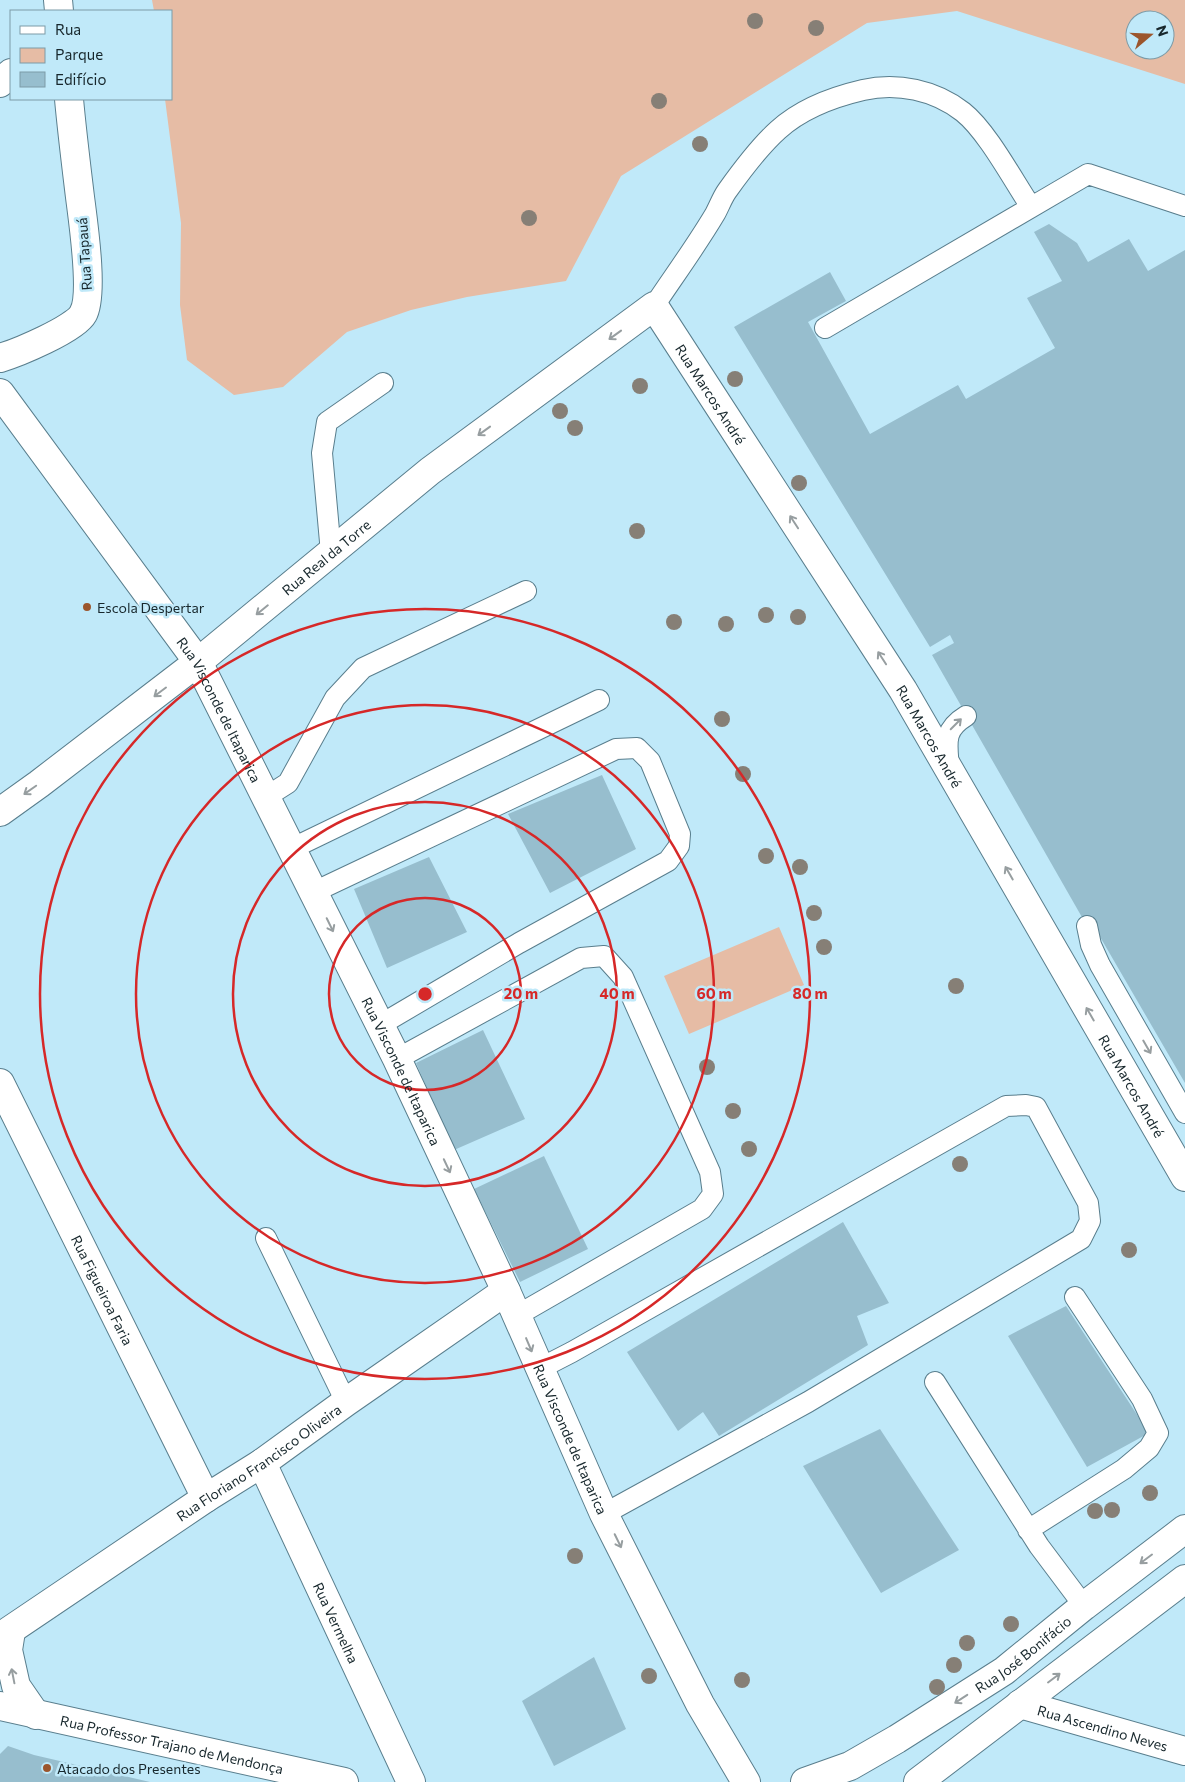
<svg xmlns="http://www.w3.org/2000/svg" width="1185" height="1782" viewBox="0 0 1185 1782" font-family="Commissioner,sans-serif">
  <rect width="100%" height="100%" fill="#c0e9f9"/>
  <path fill="#e6bca5" fill-rule="evenodd" d="M 152,0 L 1185,0 L 1185,84 L 957,11 L 867,23 L 621,176 L 566,281 L 467,297 L 411,310 L 347,332 L 283,387 L 234,395 L 187,360 L 180,305 L 181,223 L 165,99 L 171,99 L 171,11 L 154,11 ZM 1135,20 L 1165,20 L 1165,50 L 1135,50 Z
    M 779,927 L 804,985 L 689,1034 L 664,976 Z"/>
  <path fill="#97bece" d="M 1049,224 L 1077,243 L 1088,262 L 1129,239 L 1148,271 L 1185,250 L 1185,1083 L 1092,923 L 1087,926 L 932,655 L 954,643 L 950,635 L 930,647 L 734,327 L 830,272 L 846,301 L 808,322 L 870,434 L 958,385 L 966,399 L 1055,348 L 1027,298 L 1062,281 L 1034,232 Z
    M 602,775 L 636,849 L 550,893 L 508,814 Z
    M 429,857 L 467,932 L 387,968 L 354,889 Z
    M 483,1030 L 525,1119 L 454,1150 L 416,1063 Z
    M 544,1156 L 588,1249 L 520,1282 L 474,1189 Z
    M 843,1222 L 889,1303 L 857,1316 L 868,1345 L 719,1436 L 703,1412 L 678,1431 L 627,1352 Z
    M 1066,1306 L 1149,1433 L 1087,1467 L 1008,1336 Z
    M 880,1429 L 959,1550 L 881,1593 L 803,1466 Z
    M 594,1657 L 626,1729 L 554,1766 L 522,1701 Z
    M 8,1746 L 34,1755 L 150,1782 L 0,1782 L 0,1754 Z"/>
  <g fill="none" stroke-linecap="round" stroke-linejoin="round">
    <g stroke="#597e8d" stroke-width="22">
      <path id="service" d="M 654,306 C 674,276 696,246 715,214 C 719,207 722,198 727,191 C 742,170 759,147 778,130 C 801,109 833,97 863,90 C 897,82 935,90 963,112 C 987,131 1013,180 1031,207
        M 825,328 L 1088,174 L 1185,206
        M 331,553 L 322,453 L 327,422 L 383,383
        M 949,768 C 947,743 943,730 966,716
        M 266,797 L 288,783 L 335,698 L 363,668 L 526,591
        M 293,848 L 599,700
        M 314,892 L 616,749 L 637,748 L 650,761 L 680,834 L 679,846 L 668,861 L 519,943 L 380,1025
        M 1087,926 L 1091,945 L 1100,965 L 1185,1113
        M 397,1059 L 581,958 L 604,956 L 623,977 L 710,1172 L 713,1194 L 702,1209 L 516,1316
        M 266,1238 L 346,1402
        M 539,1369 L 572,1352 L 1006,1106 L 1026,1105 L 1036,1107 L 1088,1203 L 1090,1221 L 1081,1239 L 808,1402 L 604,1514
        M 935,1382 L 1039,1546 L 1084,1606
        M 1028,1530 L 1124,1469 L 1149,1448 L 1158,1433 L 1142,1399 L 1075,1297"/>
    </g>
    <g stroke="#597e8d" stroke-width="30">
      <g id="minor">
        <path d="M 58,0 L 59,11"/>
        <path d="M 0,83 L 11,73"/>
        <path d="M 0,358 C 17,353 75,329 83,314 C 94,295 83,221 80,197 C 76,164 72,132 69,99"/>
        <path id="s1" d="M 0,812 L 39,784 L 198,662 L 430,471 L 654,306 L 903,690 L 1185,1177"/>
        <path id="s2" d="M 0,1083 L 206,1498"/>
        <path id="s3" d="M 262,1463 L 411,1782"/>
        <path d="M 11,1631 L 8,1650 L 16,1686 L 36,1715"/>
        <path id="s4" d="M 0,1637 L 206,1498 L 262,1463 L 346,1402 L 506,1291"/>
        <path id="s5" d="M 1020,1704 L 1185,1751"/>
      </g>
    </g>
    <g stroke="#597e8d" stroke-width="30">
      <g id="tertiary">
        <path id="s6" d="M 0,393 L 198,662 L 397,1059 L 506,1291 L 604,1514 L 700,1704 L 746,1782"/>
      </g>
    </g>
    <g stroke="#597e8d" stroke-width="30">
      <g id="primary">
        <path id="s7" d="M 0,1706 L 344,1782"/>
        <path id="s8" d="M 805,1782 L 850,1766 L 897,1739 L 1004,1671 L 1084,1606 L 1185,1529"/>
        <path d="M 918,1782 L 1185,1579"/>
      </g>
    </g>
    <use href="#service" stroke="#fff" stroke-width="20"/>
    <use href="#minor" stroke="#fff" stroke-width="28"/>
    <use href="#tertiary" stroke="#fff" stroke-width="28"/>
    <use href="#primary" stroke="#fff" stroke-width="28"/>
  </g>
  <g fill="#867f76">
    <circle cx="755" cy="21" r="8"/>
    <circle cx="816" cy="28" r="8"/>
    <circle cx="659" cy="101" r="8"/>
    <circle cx="700" cy="144" r="8"/>
    <circle cx="529" cy="218" r="8"/>
    <circle cx="735" cy="379" r="8"/>
    <circle cx="640" cy="386" r="8"/>
    <circle cx="560" cy="411" r="8"/>
    <circle cx="575" cy="428" r="8"/>
    <circle cx="799" cy="483" r="8"/>
    <circle cx="637" cy="531" r="8"/>
    <circle cx="766" cy="615" r="8"/>
    <circle cx="798" cy="617" r="8"/>
    <circle cx="674" cy="622" r="8"/>
    <circle cx="726" cy="624" r="8"/>
    <circle cx="722" cy="719" r="8"/>
    <circle cx="743" cy="774" r="8"/>
    <circle cx="766" cy="856" r="8"/>
    <circle cx="800" cy="867" r="8"/>
    <circle cx="814" cy="913" r="8"/>
    <circle cx="824" cy="947" r="8"/>
    <circle cx="956" cy="986" r="8"/>
    <circle cx="707" cy="1067" r="8"/>
    <circle cx="733" cy="1111" r="8"/>
    <circle cx="749" cy="1149" r="8"/>
    <circle cx="960" cy="1164" r="8"/>
    <circle cx="1129" cy="1250" r="8"/>
    <circle cx="1150" cy="1493" r="8"/>
    <circle cx="1112" cy="1510" r="8"/>
    <circle cx="1095" cy="1511" r="8"/>
    <circle cx="575" cy="1556" r="8"/>
    <circle cx="1011" cy="1624" r="8"/>
    <circle cx="967" cy="1643" r="8"/>
    <circle cx="954" cy="1665" r="8"/>
    <circle cx="649" cy="1676" r="8"/>
    <circle cx="742" cy="1680" r="8"/>
    <circle cx="937" cy="1687" r="8"/>
  </g>
  <defs><path id="oneway-shaft" d="M-6 0H5M1.5-3L5.5 0L1.5 3" fill="none" stroke-width="1.6" stroke-linecap="round" stroke-linejoin="round" transform="scale(1.25)"/></defs>
  <g stroke="#979ea0">
    <use href="#oneway-shaft" transform="translate(615 335) rotate(144)"/>
    <use href="#oneway-shaft" transform="translate(484 431) rotate(144)"/>
    <use href="#oneway-shaft" transform="translate(794 522) rotate(-123)"/>
    <use href="#oneway-shaft" transform="translate(262 610) rotate(141)"/>
    <use href="#oneway-shaft" transform="translate(882 658) rotate(-123)"/>
    <use href="#oneway-shaft" transform="translate(160 692) rotate(143)"/>
    <use href="#oneway-shaft" transform="translate(956 724) rotate(-45)"/>
    <use href="#oneway-shaft" transform="translate(30 790) rotate(145)"/>
    <use href="#oneway-shaft" transform="translate(1009 873) rotate(-120)"/>
    <use href="#oneway-shaft" transform="translate(330 925) rotate(64)"/>
    <use href="#oneway-shaft" transform="translate(1090 1014) rotate(-120)"/>
    <use href="#oneway-shaft" transform="translate(1147 1047) rotate(60)"/>
    <use href="#oneway-shaft" transform="translate(447 1166) rotate(65)"/>
    <use href="#oneway-shaft" transform="translate(529 1345) rotate(67)"/>
    <use href="#oneway-shaft" transform="translate(618 1541) rotate(64)"/>
    <use href="#oneway-shaft" transform="translate(1146 1559) rotate(143)"/>
    <use href="#oneway-shaft" transform="translate(13 1676) rotate(-101)"/>
    <use href="#oneway-shaft" transform="translate(1054 1678) rotate(-37)"/>
    <use href="#oneway-shaft" transform="translate(961 1699) rotate(147)"/>
  </g>
  <g fill="none" stroke="#d62828" stroke-width="2.5">
    <circle cx="425" cy="994" r="96"/>
    <circle cx="425" cy="994" r="192"/>
    <circle cx="425" cy="994" r="289"/>
    <circle cx="425" cy="994" r="385"/>
  </g>
  <g fill="#9b552c" stroke="#c0e9f9" stroke-width="2">
    <circle cx="87" cy="607" r="5"/>
    <circle cx="47" cy="1768" r="5"/>
  </g>
  <g text-anchor="middle" dominant-baseline="central" stroke-width="5" stroke-linejoin="round" paint-order="stroke">
    <g font-size="14" fill="#17272c" stroke="#c0e9f9">
      <text transform="translate(84 254) rotate(-94)">Rua Tapauá</text>
      <text stroke="none"><textPath href="#s1" startOffset="932">Rua Marcos André</textPath></text>
      <text stroke="none"><textPath href="#s1" startOffset="414">Rua Real da Torre</textPath></text>
      <text stroke="none"><textPath href="#s6" startOffset="386">Rua Visconde de Itaparica</textPath></text>
      <text stroke="none"><textPath href="#s1" startOffset="1338">Rua Marcos André</textPath></text>
      <text stroke="none"><textPath href="#s6" startOffset="791">Rua Visconde de Itaparica</textPath></text>
      <text stroke="none"><textPath href="#s1" startOffset="1742">Rua Marcos André</textPath></text>
      <text stroke="none"><textPath href="#s2" startOffset="231">Rua Figueiroa Faria</textPath></text>
      <text stroke="none"><textPath href="#s6" startOffset="1196">Rua Visconde de Itaparica</textPath></text>
      <text stroke="none"><textPath href="#s4" startOffset="312">Rua Floriano Francisco Oliveira</textPath></text>
      <text stroke="none"><textPath href="#s3" startOffset="176">Rua Vermelha</textPath></text>
      <text stroke="none"><textPath href="#s8" startOffset="254">Rua José Bonifácio</textPath></text>
      <text stroke="none"><textPath href="#s5" startOffset="86">Rua Ascendino Neves</textPath></text>
      <text stroke="none"><textPath href="#s7" startOffset="176">Rua Professor Trajano de Mendonça</textPath></text>
    </g>
    <g font-size="14" fill="#17272c" stroke="#c0e9f9" text-anchor="start">
      <text x="97" y="607">Escola Despertar</text>
      <text x="57" y="1768">Atacado dos Presentes</text>
    </g>
  </g>
  <circle cx="425" cy="994" r="8" fill="#d62828" stroke="#c0e9f9" stroke-width="2.5"/>
  <g font-size="15" text-anchor="middle" font-weight="bold" fill="#d62828" stroke="#c0e9f9" stroke-width="5" stroke-linejoin="round" paint-order="stroke">
    <text x="521" y="999">20 m</text>
    <text x="617" y="999">40 m</text>
    <text x="714" y="999">60 m</text>
    <text x="810" y="999">80 m</text>
  </g>
  <rect x="10" y="10" width="162" height="90" fill="#c0e9f9" stroke="#7c9ba7"/>
  <rect x="20" y="26" width="25" height="8" fill="#ffffff" stroke="#7c9ba7"/>
  <text x="55" y="35" font-size="15" fill="#17272c">Rua</text>
  <rect x="20" y="48" width="25" height="15" fill="#e6bca5" stroke="#7c9ba7"/>
  <text x="55" y="60" font-size="15" fill="#17272c">Parque</text>
  <rect x="20" y="72" width="25" height="15" fill="#97bece" stroke="#7c9ba7"/>
  <text x="55" y="85" font-size="15" fill="#17272c">Edifício</text>
  <g transform="translate(1150 35) rotate(71)"><circle r="24" fill="#c0e9f9" stroke="#7c9ba7"/>
  <path d="M0-4L9 19L0 12L-9 19Z" fill="#9b552c"/>
  <text y="-8" font-size="14" font-weight="bold" text-anchor="middle" fill="#17272c">N</text>
  </g>
</svg>
